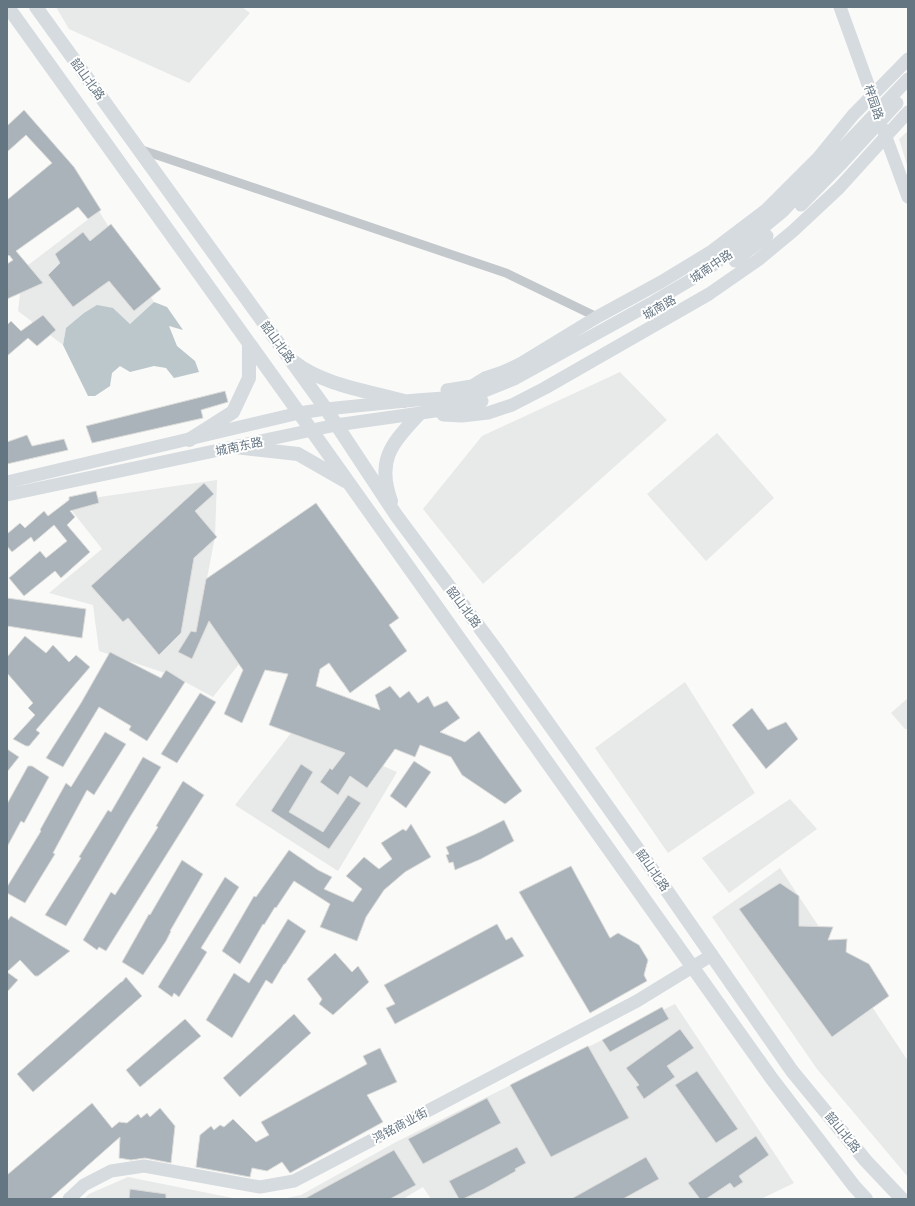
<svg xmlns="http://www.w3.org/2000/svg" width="915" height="1206" viewBox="0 0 915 1206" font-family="Lato,'Noto Sans SC',sans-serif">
  <rect width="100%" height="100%" fill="#fafaf8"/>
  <path fill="#e8e9e9" d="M 56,7 L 242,7 L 250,13 L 189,83 L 69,29 Z
    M 908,131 L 908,168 L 899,139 Z
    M 99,211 L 154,302 L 130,324 L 113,308 L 66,328 L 63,345 L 18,311 L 23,269 Z
    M 620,372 L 667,420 L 483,584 L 423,509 L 482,436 Z
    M 717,433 L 774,498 L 706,561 L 647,494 Z
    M 217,480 L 215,537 L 201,609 L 239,664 L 213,697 L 174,676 L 99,651 L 93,605 L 49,593 L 102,549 L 65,502 Z
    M 685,682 L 755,793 L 668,853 L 595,748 Z
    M 908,698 L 908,729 L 905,729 L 891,713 Z
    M 295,728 L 397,772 L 338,871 L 235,805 Z
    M 790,799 L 817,829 L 729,893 L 702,858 Z
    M 780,868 L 908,1061 L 908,1177 L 817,1069 L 712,917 Z
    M 675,1004 L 794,1183 L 761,1199 L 431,1199 L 423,1187 L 403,1199 L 282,1199 L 301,1195 L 396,1142 Z
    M 128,1177 L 238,1199 L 84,1199 L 89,1194 Z"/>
  <path fill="#bbc7cb" d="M 154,302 L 167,307 L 183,330 L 169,326 L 177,346 L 195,361 L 199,372 L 174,378 L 166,368 L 154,366 L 130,372 L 120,366 L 112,373 L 110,386 L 95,396 L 88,396 L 63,345 L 66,328 L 84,313 L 97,305 L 113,308 L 130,324 Z"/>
  <path fill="#aab3b9" stroke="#dcdcda" d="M 24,110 L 74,167 L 101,210 L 88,219 L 78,207 L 16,251 L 43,283 L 7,299 L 7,264 L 13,260 L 9,255 L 7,257 L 7,200 L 52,163 L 26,135 L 7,152 L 7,126 Z
    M 111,224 L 161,289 L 134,311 L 109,281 L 73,307 L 48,275 L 60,263 L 55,254 L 83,232 L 90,241 Z
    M 43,315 L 56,330 L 37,346 L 28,338 L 7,356 L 7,325 L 11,321 L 21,331 Z
    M 225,391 L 228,402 L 201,410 L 203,418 L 92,443 L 86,426 Z
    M 27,435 L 32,446 L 64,439 L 68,450 L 7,464 L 7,442 Z
    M 204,483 L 214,494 L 195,511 L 217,537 L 194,558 L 181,633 L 159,655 L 128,618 L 123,622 L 91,586 Z
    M 96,491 L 99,503 L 70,511 L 75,517 L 67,525 L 90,552 L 61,578 L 55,571 L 24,596 L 9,578 L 40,551 L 46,558 L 67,541 L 54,525 L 34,542 L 31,537 L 12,552 L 7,546 L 7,534 L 20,523 L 25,528 L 44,511 L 48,516 L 69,500 L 69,497 Z
    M 316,503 L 399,618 L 389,625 L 407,651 L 350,693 L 329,663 L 320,669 L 316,686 L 380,710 L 375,695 L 390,686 L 400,698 L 409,691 L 418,703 L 428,696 L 434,707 L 447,701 L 460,718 L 440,732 L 465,742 L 479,731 L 522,791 L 505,804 L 462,775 L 451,757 L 420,745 L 415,757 L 395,749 L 367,788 L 350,776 L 338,795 L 320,782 L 330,768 L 332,770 L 345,753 L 269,725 L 288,674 L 265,670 L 242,723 L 224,714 L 243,670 L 209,621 L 192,659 L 178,652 L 191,631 L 196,632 L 206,579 Z
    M 7,598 L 86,609 L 82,638 L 7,626 Z
    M 25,636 L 46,653 L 53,645 L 69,662 L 76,655 L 90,667 L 36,730 L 40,733 L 29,746 L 26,746 L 13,739 L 35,715 L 28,708 L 33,703 L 7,673 L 7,657 Z
    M 110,652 L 161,678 L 166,670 L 185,682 L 147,741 L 129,730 L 131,726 L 99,707 L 63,767 L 46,758 L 81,703 Z
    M 200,693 L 216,702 L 177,763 L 161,754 Z
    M 752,708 L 768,730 L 786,722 L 798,739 L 766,769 L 732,725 Z
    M 105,732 L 126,744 L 94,795 L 87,790 L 53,853 L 55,854 L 25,903 L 7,893 L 7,887 L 41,831 L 40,830 L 66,783 L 71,787 Z
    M 7,749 L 19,757 L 7,772 Z
    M 143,757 L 161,767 L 130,817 L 66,926 L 45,915 L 81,858 L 79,857 L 108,810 L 111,812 Z
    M 414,761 L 431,772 L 406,808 L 390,796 Z
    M 301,764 L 313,772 L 289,812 L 323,832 L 348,795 L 361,803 L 329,849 L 271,811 Z
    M 28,766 L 32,766 L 49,777 L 24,823 L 21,821 L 7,847 L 7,804 Z
    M 183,781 L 204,795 L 106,951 L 99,947 L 97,950 L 83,940 L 111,892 L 115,895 L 158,827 L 156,826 Z
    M 504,820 L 514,841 L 481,859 L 455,870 L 453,862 L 449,863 L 446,855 L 449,854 L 446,847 L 476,834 Z
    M 411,824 L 431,857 L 405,872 L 384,890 L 366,917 L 357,941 L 320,927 L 330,904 L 294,881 L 276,908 L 275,907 L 264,925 L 263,924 L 240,964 L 222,951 L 254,896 L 256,897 L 289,850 L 318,870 L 332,877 L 324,889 L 353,902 L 362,889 L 346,876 L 364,857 L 379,869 L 392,859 L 381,843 L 403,829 L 406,831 Z
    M 182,860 L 203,874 L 170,931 L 171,931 L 166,941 L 143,975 L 122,962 L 149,914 L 150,915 Z
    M 571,866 L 610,938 L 618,933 L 639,945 L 648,960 L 644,975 L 647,981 L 590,1013 L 519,892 Z
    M 225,877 L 239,887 L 201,948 L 207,952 L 196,970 L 179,997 L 174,993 L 172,997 L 158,987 Z
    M 780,883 L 799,896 L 799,926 L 833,927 L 828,940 L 847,939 L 846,952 L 869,964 L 889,996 L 832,1037 L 739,909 Z
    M 11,916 L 70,951 L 38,976 L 35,976 L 20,960 L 7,972 L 18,980 L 7,992 L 7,921 Z
    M 288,919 L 306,931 L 285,964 L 284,964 L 272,984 L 266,980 L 232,1038 L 206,1020 L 234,973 L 249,983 Z
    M 497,924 L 506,940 L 512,937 L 524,956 L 395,1024 L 386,1008 L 395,1004 L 384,985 Z
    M 335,953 L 352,972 L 358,966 L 369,982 L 333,1015 L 319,1004 L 322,999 L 307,979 Z
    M 126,977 L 142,996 L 33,1092 L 17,1074 L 121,982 L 122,982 Z
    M 662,1007 L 669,1019 L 610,1052 L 602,1040 Z
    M 294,1014 L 311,1033 L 240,1097 L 223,1078 Z
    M 185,1019 L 201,1036 L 140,1087 L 126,1070 Z
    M 680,1029 L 694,1048 L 667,1066 L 675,1077 L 644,1099 L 636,1087 L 639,1085 L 626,1068 Z
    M 588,1046 L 629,1118 L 551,1157 L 510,1085 Z
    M 380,1048 L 397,1082 L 367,1095 L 383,1122 L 290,1173 L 282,1162 L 267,1171 L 252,1168 L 250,1177 L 196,1167 L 200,1135 L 211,1126 L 214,1130 L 220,1125 L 224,1127 L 233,1119 L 256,1142 L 269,1135 L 261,1122 L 367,1064 L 363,1056 Z
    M 697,1071 L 738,1129 L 716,1143 L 675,1085 Z
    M 487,1098 L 501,1123 L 423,1164 L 408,1139 Z
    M 92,1103 L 112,1128 L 119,1122 L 127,1123 L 138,1114 L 141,1118 L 147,1113 L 150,1117 L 160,1108 L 175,1126 L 171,1163 L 145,1158 L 131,1160 L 119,1158 L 120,1137 L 50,1199 L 7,1199 L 7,1175 Z
    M 756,1136 L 769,1155 L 739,1176 L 743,1182 L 734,1188 L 730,1183 L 706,1199 L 700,1199 L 688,1183 Z
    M 517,1147 L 526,1163 L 515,1169 L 516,1171 L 484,1189 L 463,1199 L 459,1199 L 449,1181 Z
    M 394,1150 L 416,1185 L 390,1199 L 304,1199 Z
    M 646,1157 L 659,1179 L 623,1199 L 571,1199 Z
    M 130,1189 L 166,1194 L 166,1199 L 129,1199 Z"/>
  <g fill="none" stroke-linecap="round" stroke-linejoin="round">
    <path stroke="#c3c8cc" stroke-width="9" d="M 139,149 L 506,273 L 597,317"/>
    <path stroke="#d6dbdf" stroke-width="13" d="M 840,7 L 874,101
      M 883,129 L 908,197
      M 801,205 L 840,165 L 897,103
      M 735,261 L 767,236
      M 447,390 L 472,386 L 485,378 L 503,372 L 520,364 L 597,317 L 661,282 L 712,251 L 766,210 L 818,158 L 853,115 L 908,59
      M 443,415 L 462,416 L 488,413 L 512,405 L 545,388 L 709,294 L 758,260 L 793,231 L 839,188 L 908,112
      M 7,482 L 299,413 L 326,409 L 416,400 L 472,396 L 514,379 L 650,304 L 699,275 L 749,239 L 782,212 L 908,79
      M 7,495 L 336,425 L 449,409 L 482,401
      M 69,1199 L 84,1185 L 111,1171 L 144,1166 L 260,1187 L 294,1181 L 637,1001 L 712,955"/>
    <path stroke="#d6dbdf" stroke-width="14" d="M 8,7 L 312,431 L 772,1079 L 854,1186 L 866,1199
      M 36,7 L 326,409 L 396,515 L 497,651 L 647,862 L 792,1071 L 866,1161 L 902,1199
      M 294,362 C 323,385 369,391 404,401
      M 189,440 L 233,412 L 249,378 L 249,344
      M 235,447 L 298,454 L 345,481
      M 391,501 C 376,459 392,444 419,414"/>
  </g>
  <g text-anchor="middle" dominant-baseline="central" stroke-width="4" stroke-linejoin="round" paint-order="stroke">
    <g font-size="12" fill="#657683" stroke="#fff">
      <text transform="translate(88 79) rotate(54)">韶山北路</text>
      <text transform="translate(874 102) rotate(71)">梓园路</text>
      <text transform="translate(711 266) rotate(-34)">城南中路</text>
      <text transform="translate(659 307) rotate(-30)">城南路</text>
      <text transform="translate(278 342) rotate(54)">韶山北路</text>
      <text transform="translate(239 446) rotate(-12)">城南东路</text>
      <text transform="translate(464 607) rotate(53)">韶山北路</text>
      <text transform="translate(653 870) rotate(55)">韶山北路</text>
      <text transform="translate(400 1125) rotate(-28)">鸿铭商业街</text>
      <text transform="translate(843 1132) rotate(51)">韶山北路</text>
    </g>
  </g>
  <rect width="915" height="1206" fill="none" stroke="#657683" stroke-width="16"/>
</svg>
